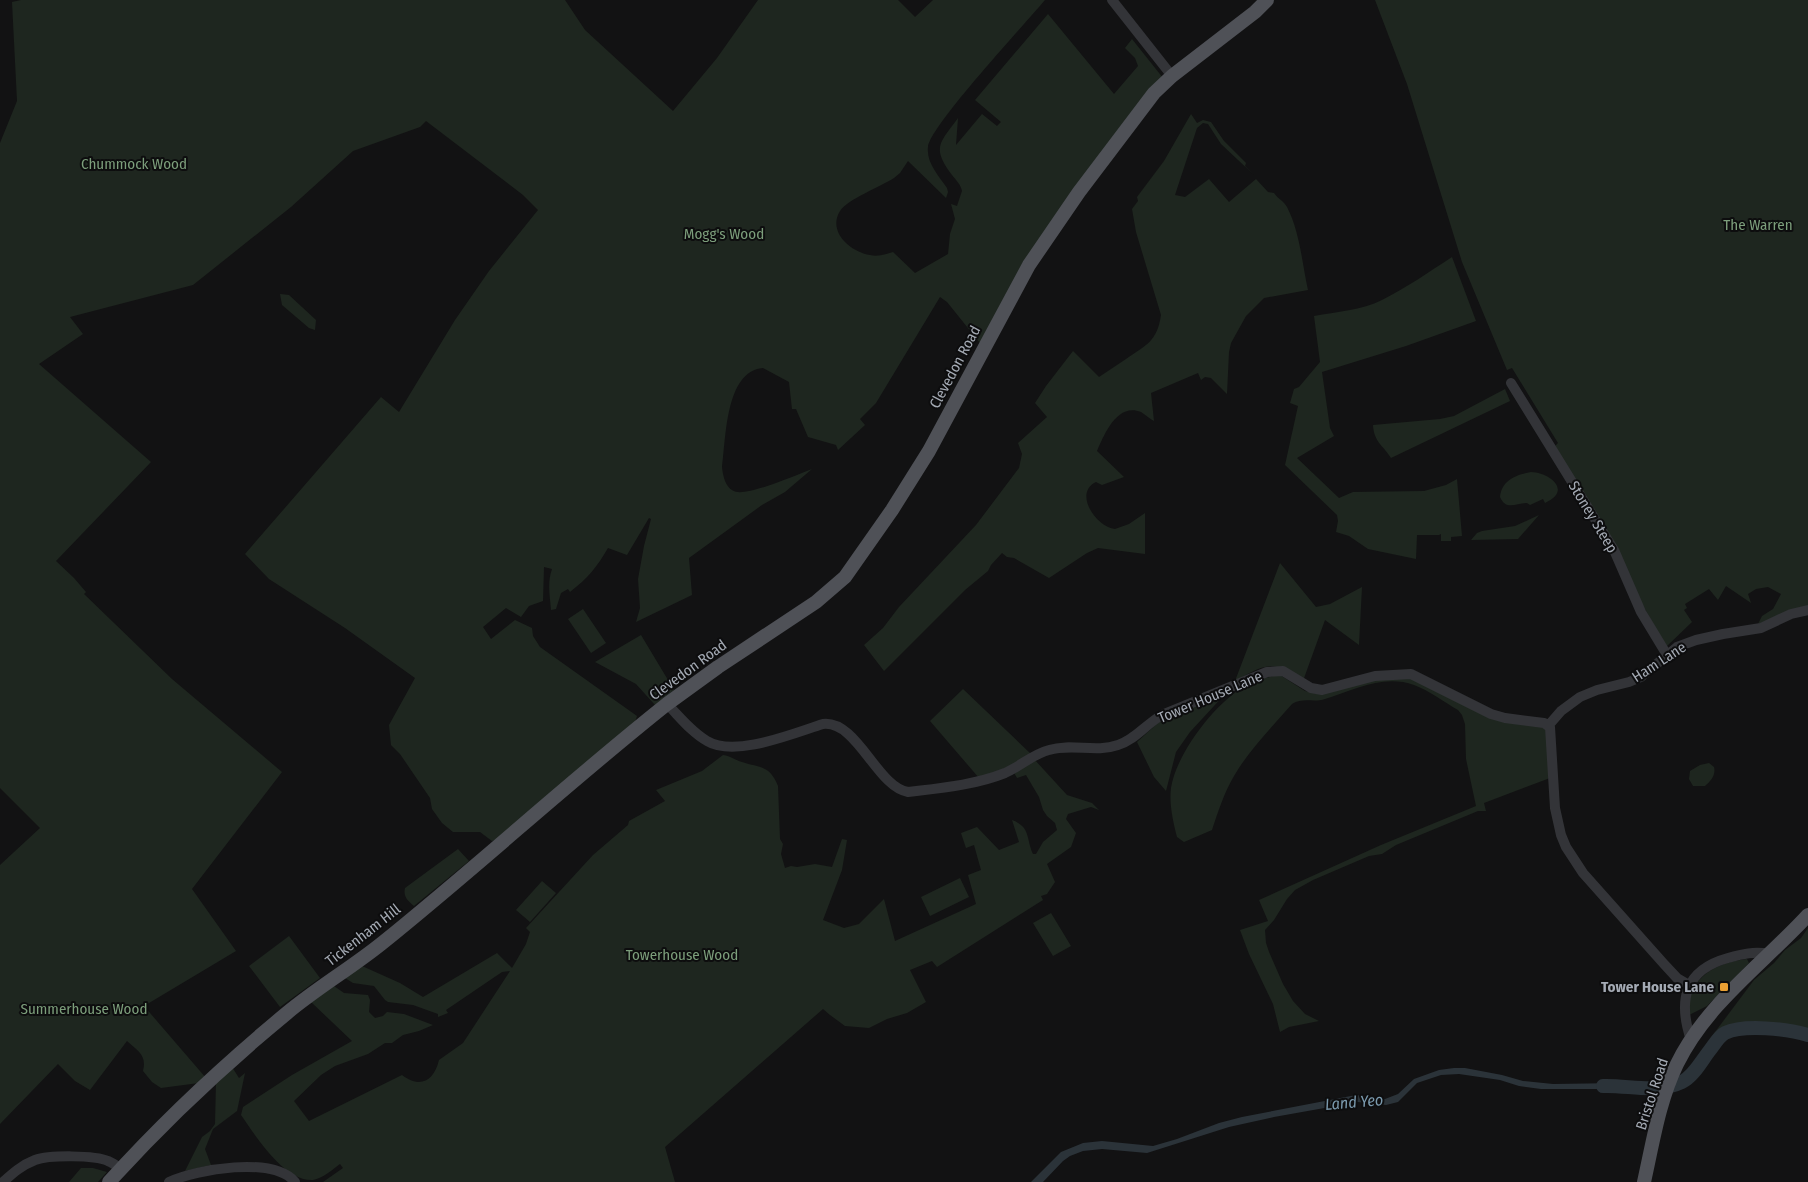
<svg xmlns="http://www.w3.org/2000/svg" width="1808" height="1182" viewBox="0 0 1808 1182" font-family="'Fira Sans Condensed',sans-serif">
  <rect width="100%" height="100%" fill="#121213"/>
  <path fill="#1e261f" d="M 21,0 L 565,0 L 585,30 L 673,111 L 717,58 L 758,0 L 898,0 L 915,17 L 933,0 L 1045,0 C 1026,23 930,126 928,147 C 926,163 939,176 947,188 L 948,192 L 946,198 L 908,161 L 900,173 L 894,178 C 880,187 848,199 840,211 C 827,232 851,252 870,255 C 878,257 886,254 893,252 L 915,273 L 948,254 L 950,234 L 955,219 L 951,204 L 957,206 L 962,191 C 961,185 956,180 952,175 C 931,147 940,143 958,118 L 956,145 L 982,114 L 997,126 L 1001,122 L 975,100 L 1048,14 L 1114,94 L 1138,66 L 1135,58 L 1125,48 L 1132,39 L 1163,78 L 980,343 L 947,302 L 940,297 L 876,403 L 860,419 L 865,425 L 838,450 L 836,445 L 808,437 L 796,409 L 792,409 L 789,382 L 763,368 C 725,371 726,440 722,467 C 723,477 726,490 737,492 C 753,494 796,475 812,469 L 785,492 L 762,505 L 689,558 L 692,595 L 636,622 L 640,608 L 638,579 L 644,546 L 651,519 L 649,518 L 627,555 L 608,548 C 597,567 588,578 570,592 L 568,589 L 561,593 L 556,609 L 551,610 C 550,596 547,583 552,569 L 544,567 L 543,601 L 529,606 L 521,617 L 506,608 L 483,627 L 491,639 L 515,620 L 532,628 L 533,636 L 540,647 L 637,716 L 635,722 L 496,840 L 492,841 L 480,832 L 453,832 L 442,823 L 432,809 L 430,798 L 400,754 L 391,745 L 389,725 L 415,678 L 345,628 L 269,579 L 245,554 L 381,397 L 399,412 L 455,320 L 489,271 L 538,210 L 523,195 L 426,121 L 420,127 L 353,151 L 291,207 L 193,285 L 70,317 L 83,334 L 39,364 L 151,462 L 56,561 L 74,578 L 86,592 L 84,594 L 172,679 L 282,772 L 192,889 L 236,951 L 144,1006 L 206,1078 L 199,1083 L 161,1088 L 152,1082 L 143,1071 C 147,1055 138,1051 127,1041 L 90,1090 L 75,1081 L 58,1064 L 0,1124 L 0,865 L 40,828 L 0,788 L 0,143 L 17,101 L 12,2 Z
    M 1375,0 L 1808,0 L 1808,606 L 1758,624 L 1762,616 L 1773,609 L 1781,594 L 1768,587 L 1756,589 L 1748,594 L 1751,603 L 1726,586 L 1718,600 L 1709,589 L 1685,604 L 1687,608 L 1684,610 L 1692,622 L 1666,647 L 1555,446 L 1558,443 L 1512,368 L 1507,370 L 1462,262 L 1407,84 Z
    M 1191,114 L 1197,123 L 1203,120 L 1211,122 L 1224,141 L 1246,163 L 1245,166 L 1254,175 L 1221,144 L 1208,124 L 1203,123 L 1197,128 L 1175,195 L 1185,197 L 1209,179 L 1229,202 L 1256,179 L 1268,192 L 1274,193 C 1278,199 1284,201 1287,207 C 1300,232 1302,263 1308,290 L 1264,298 L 1246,316 L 1231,343 L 1229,352 L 1227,394 L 1211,378 L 1205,377 L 1201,380 L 1198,373 L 1151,393 L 1154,421 C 1150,419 1146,415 1141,412 C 1117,402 1104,435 1097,451 L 1124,477 L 1102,485 L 1096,482 C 1073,493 1096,527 1115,529 L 1129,524 L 1145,513 L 1145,554 L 1098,548 L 1087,553 L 1049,578 L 1014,558 L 1007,557 L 1002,553 L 991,565 L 988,571 L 965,590 L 884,671 L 864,645 L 883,628 L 899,607 L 976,525 L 1019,468 L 1022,454 L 1018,443 L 1047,417 L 1035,403 L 1046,386 L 1073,351 L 1099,377 C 1108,371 1117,365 1126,359 C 1146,345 1157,342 1161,315 L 1136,232 L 1132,209 L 1138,201 L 1137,197 L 1164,161 Z
    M 1452,257 L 1476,321 L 1406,346 L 1322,372 L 1330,428 L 1334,436 L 1297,458 L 1339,498 L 1353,492 L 1424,491 L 1446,485 L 1457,479 L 1462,536 L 1451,537 L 1451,541 L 1441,541 L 1441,534 L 1439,535 L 1417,535 L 1416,559 L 1368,549 L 1349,536 L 1336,532 L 1338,521 L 1337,515 L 1285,465 L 1298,406 L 1290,403 L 1294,389 L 1299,387 L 1320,362 L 1314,316 C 1336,312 1362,310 1382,300 C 1406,288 1429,272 1452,257 Z
    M 280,294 L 289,295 L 316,320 L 315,330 L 309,328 L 282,305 Z
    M 1505,389 L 1510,401 L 1391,458 C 1382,444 1374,442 1373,425 L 1440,419 L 1454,416 Z
    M 1531,472 C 1551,473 1572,491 1545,503 L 1543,499 L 1530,505 L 1527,503 C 1516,503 1506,511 1500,497 C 1502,480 1516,475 1531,472 Z
    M 1539,515 L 1518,539 L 1471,540 L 1477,533 L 1482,531 L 1515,526 Z
    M 1280,563 L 1316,607 L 1330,604 L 1362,587 L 1359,645 L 1325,620 L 1303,681 C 1295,676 1286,669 1277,667 C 1263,663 1247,675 1235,681 Z
    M 583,609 L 606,643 L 591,653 L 568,619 Z
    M 641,635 L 674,690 L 655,705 L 636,684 L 595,662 Z
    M 1280,675 L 1305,691 L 1318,694 L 1361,681 L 1410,676 L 1469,707 L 1546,727 L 1550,778 L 1484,803 L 1486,811 L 1478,811 L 1396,845 L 1382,854 L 1369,856 L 1313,880 L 1295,890 L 1287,899 L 1274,920 L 1265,930 L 1266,943 L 1269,952 L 1283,984 L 1293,1001 L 1305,1014 L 1319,1021 L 1289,1027 L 1280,1032 L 1273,1004 L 1249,954 L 1240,930 L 1268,921 L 1259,900 L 1381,845 L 1476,806 L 1466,759 L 1465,724 L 1462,715 L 1458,710 C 1444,702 1430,691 1414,685 C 1383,674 1355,690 1325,699 C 1314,703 1303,697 1292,704 C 1272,727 1249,750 1234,776 C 1224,793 1218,812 1212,830 L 1184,842 L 1177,837 C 1173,821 1169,804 1171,788 C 1176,754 1216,701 1247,685 C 1257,679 1268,677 1280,675 Z
    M 963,689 L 1031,754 L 1008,767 L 979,778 L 930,721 Z
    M 1226,693 L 1190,732 L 1176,752 L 1166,791 L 1154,777 L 1137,742 L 1160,721 Z
    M 723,755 C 731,756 735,760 742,762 C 760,768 770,765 778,786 L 780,839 L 783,844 L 781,854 L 785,868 L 791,866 L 797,867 L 815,864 L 832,867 L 842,839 L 847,840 L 842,870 L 823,920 L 844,928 L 859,924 L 884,899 L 895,941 L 976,904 L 968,875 L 981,870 L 974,845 L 966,848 L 961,833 L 977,827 L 999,850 L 1019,842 L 1012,820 C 1031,827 1026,839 1033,854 L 1036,854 L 1043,842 L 1057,830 L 1055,823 L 1047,816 L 1043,810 L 1039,797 L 1026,775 L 1017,778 L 1013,771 L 1034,759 L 1067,795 L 1092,803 L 1099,810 L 1091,807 L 1068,814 L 1066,819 L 1076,833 L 1071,847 L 1047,864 L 1055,882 L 1047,894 L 1041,896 L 1043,900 L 937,967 L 932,961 L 910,970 L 926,1002 L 907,1013 L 887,1019 L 869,1028 L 845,1026 L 830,1015 L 823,1009 L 665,1147 L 675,1182 L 323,1182 L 343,1168 L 340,1164 C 332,1170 323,1178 313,1180 C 284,1182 255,1135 241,1115 L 243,1107 L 292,1075 L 352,1041 L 311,1002 L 334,986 L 344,993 L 368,995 L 370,1000 L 369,1012 L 375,1018 L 383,1016 L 387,1012 L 404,1014 L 433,1025 L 419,1031 L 403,1035 L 392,1043 L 385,1043 L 368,1054 L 335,1066 L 321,1075 L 294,1101 L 309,1121 L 402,1075 C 420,1089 434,1081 439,1060 L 463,1043 L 510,971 L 502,972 L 446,1010 L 448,1013 L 438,1017 L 438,1014 L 413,1005 L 388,1002 L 385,1000 L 374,986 L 353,983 L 345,978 L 362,966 L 400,983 L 423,997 L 497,953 L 512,968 L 526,944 L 530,932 L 526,928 L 593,855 L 628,825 L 629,821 L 665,801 L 656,790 L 702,771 Z
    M 1709,763 L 1714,767 C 1716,775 1711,781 1705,786 L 1693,786 L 1689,779 L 1690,771 L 1700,765 Z
    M 458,849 L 469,861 L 414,906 C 408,901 403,897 405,888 Z
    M 960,878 L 969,897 L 930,916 L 921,897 Z
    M 542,881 L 556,893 L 530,922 L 516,910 Z
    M 1051,913 L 1071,946 L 1053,956 L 1033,923 Z
    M 1808,928 L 1808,1034 C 1777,1028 1742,1028 1712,1036 L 1754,980 L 1774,963 L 1785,950 L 1801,938 Z
    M 289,936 L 320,978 L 280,1007 L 249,966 Z
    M 1747,959 L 1749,963 L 1707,1006 L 1689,1015 C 1687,978 1714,963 1747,959 Z
    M 232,1067 L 239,1078 L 245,1073 L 237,1111 L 213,1129 L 205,1149 L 211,1165 L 185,1171 L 202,1137 L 210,1131 L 215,1124 L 216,1082 Z
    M 81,1168 L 93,1168 L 107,1172 L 98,1182 L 69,1182 Z"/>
  <path fill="#2b3339" d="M 1454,1068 L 1465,1068 L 1502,1075 L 1523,1081 L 1553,1084 L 1621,1083 L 1620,1089 L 1541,1089 L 1519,1086 L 1500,1080 L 1459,1074 L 1441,1075 L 1417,1083 L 1398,1102 L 1386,1105 L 1358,1102 L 1274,1117 L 1229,1127 L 1147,1153 L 1102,1149 L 1083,1151 L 1070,1156 L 1063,1161 L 1043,1182 L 1031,1182 L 1061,1152 L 1083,1143 L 1102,1141 L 1153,1146 L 1177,1139 L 1219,1123 L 1242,1117 L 1356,1095 L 1385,1099 L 1398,1094 L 1414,1079 L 1439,1070 Z"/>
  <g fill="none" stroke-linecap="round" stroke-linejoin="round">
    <path stroke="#2b3339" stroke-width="14" d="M 1603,1086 C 1629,1085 1657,1094 1682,1082 C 1694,1076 1702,1060 1710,1050 C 1714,1045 1719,1036 1725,1033 C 1744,1024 1788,1029 1808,1035"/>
    <path stroke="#333438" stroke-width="10" d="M 1112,0 L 1172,76
      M 1511,383 L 1614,550 L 1641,612 L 1667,655
      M 667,704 C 679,716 691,732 707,741 C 735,758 794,733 823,724 C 857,720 877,787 908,792 C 941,788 975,785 1005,773 C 1021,766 1033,754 1049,750 C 1072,743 1095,753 1118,745 C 1135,740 1146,724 1162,715 L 1267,672 L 1283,671 L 1311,688 L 1322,690 L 1375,676 L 1411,674 L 1491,714 L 1505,718 L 1544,723 L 1550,727 L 1555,808 L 1561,835 L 1566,847 L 1583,873 L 1664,964 L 1677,978 L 1689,985
      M 1548,726 L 1561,711 L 1580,697 L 1597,690 L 1629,682 L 1641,677 L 1677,647 L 1696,640 L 1723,634 L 1761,628 L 1791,614 L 1808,610
      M 1691,1040 C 1678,1001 1684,970 1728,958 C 1742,954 1755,951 1769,954
      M 3,1182 C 13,1173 22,1165 35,1160 C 49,1155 95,1155 108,1161 C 113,1163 117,1166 121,1169
      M 169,1182 C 197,1169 273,1156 295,1182"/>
    <path stroke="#4f5157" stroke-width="14" d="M 109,1182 C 164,1121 224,1065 287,1013 C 317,988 351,968 381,944 C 478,866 570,781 667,704 L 718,667 L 816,602 L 845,577 L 892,510 L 929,451 L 1029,265 L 1079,192 L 1154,93 L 1172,76 L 1255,12 L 1267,0
      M 1644,1182 C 1653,1142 1659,1101 1677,1064 C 1707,1003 1763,964 1808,915"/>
  </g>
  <rect fill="#eba033" stroke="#0d0d0e" stroke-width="2" x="1719" y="982" width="10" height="10" rx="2.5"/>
  <g text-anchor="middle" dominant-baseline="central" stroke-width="4" stroke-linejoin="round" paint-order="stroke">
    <g font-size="15" fill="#7c9e7b" stroke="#0d0d0e">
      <text x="134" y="164">Chummock Wood</text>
      <text x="1758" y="225">The Warren</text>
      <text x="724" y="234">Mogg's Wood</text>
      <text x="682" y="955">Towerhouse Wood</text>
      <text x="84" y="1009">Summerhouse Wood</text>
    </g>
    <g font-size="15" fill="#a4aab4" stroke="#0d0d0e">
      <text transform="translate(955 367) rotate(-62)">Clevedon Road</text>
      <text transform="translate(1593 517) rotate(59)">Stoney Steep</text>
      <text transform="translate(1659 662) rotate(-33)">Ham Lane</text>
      <text transform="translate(688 670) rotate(-36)">Clevedon Road</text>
      <text transform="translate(1210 697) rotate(-23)">Tower House Lane</text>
      <text transform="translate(363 935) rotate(-38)">Tickenham Hill</text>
      <text transform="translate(1652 1094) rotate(-72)">Bristol Road</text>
    </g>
    <g font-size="15" font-weight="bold" fill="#a4aab4" stroke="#0d0d0e" text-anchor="end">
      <text x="1714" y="987">Tower House Lane</text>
    </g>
    <g font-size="16" font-style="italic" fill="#7b9aae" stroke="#0d0d0e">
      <text transform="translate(1354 1102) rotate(-5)">Land Yeo</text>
    </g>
  </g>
</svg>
